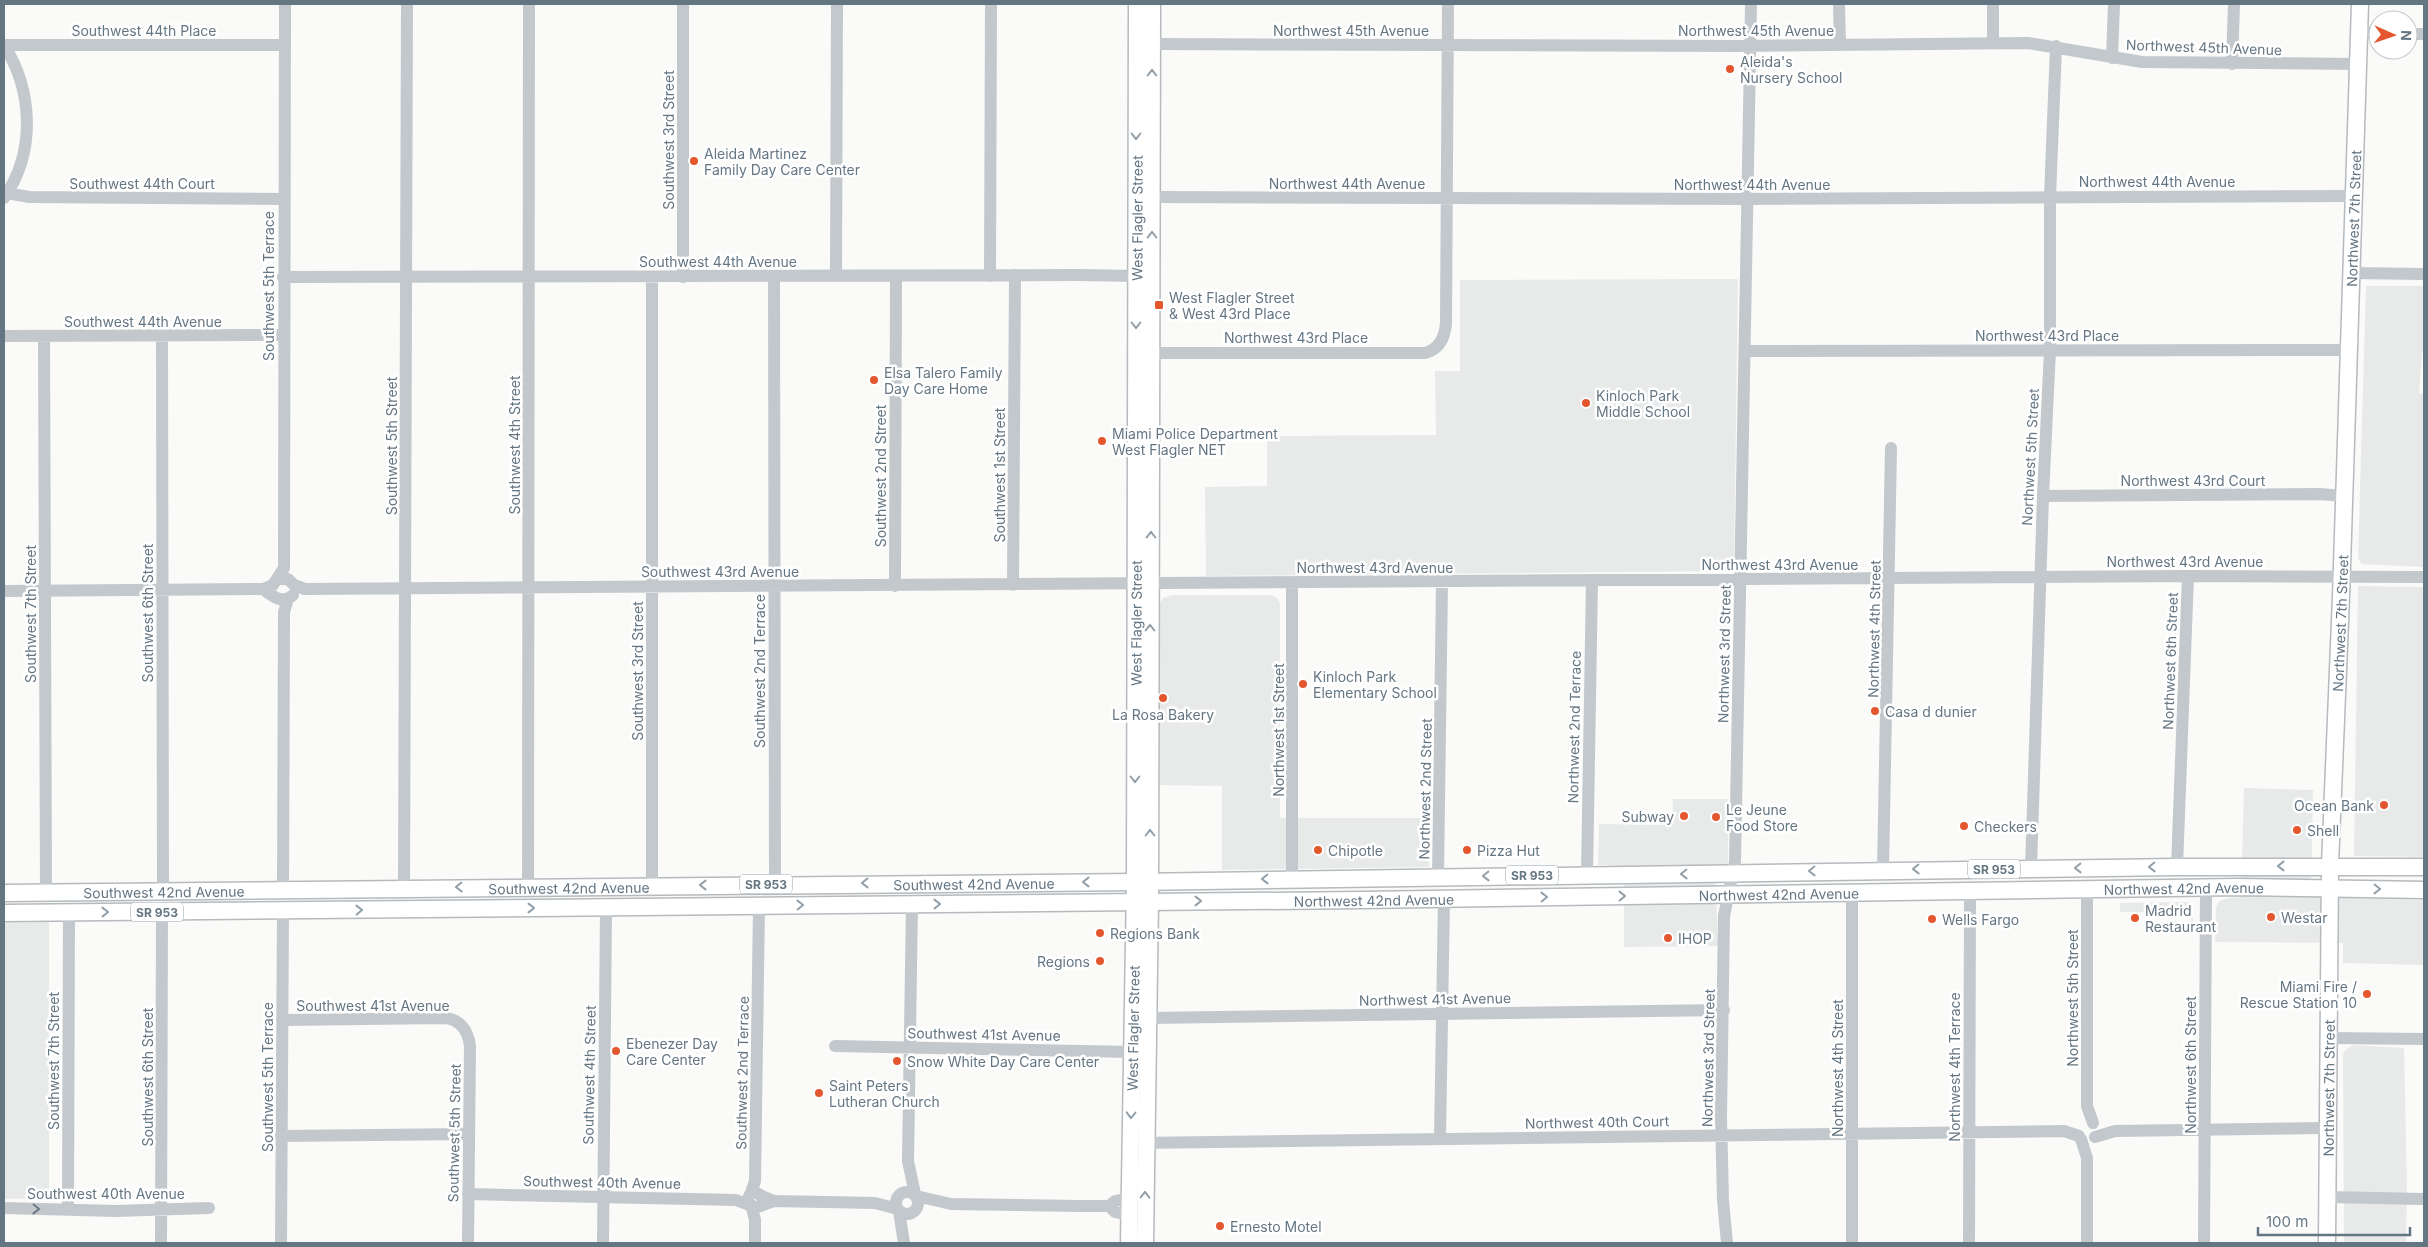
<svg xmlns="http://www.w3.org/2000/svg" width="2428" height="1247" viewBox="0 0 2428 1247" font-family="Inter,sans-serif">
  <rect width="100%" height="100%" fill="#fafaf8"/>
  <path fill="#e8e9e9" d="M 1738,279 L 1734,562 L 1731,568 L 1725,571 L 1206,576 L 1205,487 L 1267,486 L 1267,436 L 1436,435 L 1435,371 L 1460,371 L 1460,280 Z
    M 2366,286 L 2424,286 L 2424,351 L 2422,352 L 2419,393 L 2424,394 L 2424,567 L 2362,564 L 2358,558 Z
    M 2358,586 L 2424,587 L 2424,857 L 2354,856 Z
    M 1173,595 L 1272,595 L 1277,598 L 1280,604 L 1280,818 L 1429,818 L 1429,867 L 1222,870 L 1222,786 L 1159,785 L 1159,605 L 1163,598 Z
    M 2244,788 L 2313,790 L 2311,897 L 2424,900 L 2424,965 L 2343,963 L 2343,943 L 2215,942 L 2216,908 L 2219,901 L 2228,898 L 2241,897 Z
    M 1673,799 L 1728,799 L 1728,865 L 1715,865 L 1718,946 L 1624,947 L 1624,866 L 1598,865 L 1599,824 L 1672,825 Z
    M 2190,902 L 2193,906 L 2193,924 L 2191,924 L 2191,912 L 2120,912 L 2120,903 Z
    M 49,922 L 49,1198 L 4,1199 L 4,923 Z
    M 2353,1045 L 2404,1048 L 2407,1189 L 2406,1243 L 2344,1243 L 2343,1054 L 2347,1049 Z"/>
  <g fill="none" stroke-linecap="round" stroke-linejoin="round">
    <g stroke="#b5babe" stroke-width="19">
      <g id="major">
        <path id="s1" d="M 4,893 L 1135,882 L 2177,867 L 2424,867"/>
        <path id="s2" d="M 4,913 L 1363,900 L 2237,887 L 2424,890"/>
        <path id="s3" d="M 1129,1243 L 1135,882 L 1137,4"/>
        <path d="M 1145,1243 L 1150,901 L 1152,4"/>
        <path id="s4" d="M 2327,1243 L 2330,865 L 2341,597 L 2360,4"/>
      </g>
    </g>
    <path stroke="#c3c8cc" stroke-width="12" d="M 1839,4 L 1840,45
      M 1993,4 L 1993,43
      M 2359,32 L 2378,33
      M 2408,34 L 2424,34
      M 1152,44 L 1738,46 L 2028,43 L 2142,62 L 2358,64
      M 4,45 L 285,45
      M 4,45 C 33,91 36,152 4,198
      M 2112,58 L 2114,4
      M 2232,64 L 2234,4
      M 7,193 L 29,197 L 284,199
      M 1152,197 L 1748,199 L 2353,196
      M 2350,273 L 2424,274
      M 836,276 L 837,4
      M 990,276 L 991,4
      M 283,277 L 1078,275 L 1136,276 L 1143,279
      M 652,277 L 652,885
      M 683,277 L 683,4
      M 774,277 L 775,884
      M 162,335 L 163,891
      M 4,336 L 283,335
      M 44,336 L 46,892
      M 1745,351 L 2348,350
      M 1151,353 L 1425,353 C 1440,349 1445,337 1446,323 L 1448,4
      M 2043,496 L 2320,494 L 2343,496
      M 278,579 L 288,579 L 294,585 L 305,589 L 2188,576 L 2424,577
      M 1013,585 L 1015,275
      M 895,586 L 896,276
      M 263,589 C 272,596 283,605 293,595
      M 4,591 L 263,589 L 273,585 L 284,568 L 285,4
      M 2177,867 L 2188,576
      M 2031,868 L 2043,496 L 2050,350 L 2050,197 L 2056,46
      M 1883,870 L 1891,448
      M 1587,875 L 1592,580
      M 1438,876 L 1442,582
      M 1292,878 L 1292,583
      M 528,887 L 529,4
      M 404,888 L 407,4
      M 283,890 L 284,612 L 288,599
      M 2087,890 L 2087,1106 L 2093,1123
      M 912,904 L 908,1161 L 915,1194
      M 1148,1018 L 1724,1010
      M 282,1020 L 444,1018 C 460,1019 468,1030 470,1046 L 468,1243
      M 2328,1038 L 2424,1039
      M 835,1046 L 1132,1052
      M 281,1136 L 469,1134
      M 2095,1137 L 2115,1131 L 2328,1128
      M 1440,1138 L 1444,898
      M 2081,1139 L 2087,1158 L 2087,1243
      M 1138,1143 L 2064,1131 L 2079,1136
      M896 1203a11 11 0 1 1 22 0a11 11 0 1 1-22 0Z
      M 751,1193 L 755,1181 L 759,906
      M 468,1194 L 736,1200 L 749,1205
      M 762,1196 L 774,1201 L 875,1203 L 898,1209
      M 916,1196 L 951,1204 L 1079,1206 L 1109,1206 L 1115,1201 L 1129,1198
      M 2327,1197 L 2424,1199
      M 761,1206 L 763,1201 L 762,1196 L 755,1192 L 750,1194 L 747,1201 L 754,1208 L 774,1201
      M 1109,1206 L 1115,1212 L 1129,1215
      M 4,1208 L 115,1211 L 209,1208
      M 752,1208 L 755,1220 L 755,1243
      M 68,1209 L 69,913
      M 899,1211 L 904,1243
      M 161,1243 L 162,912
      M 281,1243 L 283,910
      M 603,1243 L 606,907
      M 1727,1243 L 1723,1200 L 1721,1117 L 1724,916 L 1735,862 L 1751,4
      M 1852,1243 L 1852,893
      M 1969,1243 L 1970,891
      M 2204,1243 L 2206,888"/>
    <use href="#major" stroke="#fff" stroke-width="16"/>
  </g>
  <defs><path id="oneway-chevron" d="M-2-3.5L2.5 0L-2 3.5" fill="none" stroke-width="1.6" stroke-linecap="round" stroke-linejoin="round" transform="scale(1.25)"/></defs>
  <g stroke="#939fa8">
    <use href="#oneway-chevron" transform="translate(1152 73) rotate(-90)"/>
    <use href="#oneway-chevron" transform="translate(1136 136) rotate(90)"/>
    <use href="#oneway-chevron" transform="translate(1152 235) rotate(-90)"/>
    <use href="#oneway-chevron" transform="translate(1136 325) rotate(90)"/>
    <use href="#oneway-chevron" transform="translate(1151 535) rotate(-90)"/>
    <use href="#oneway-chevron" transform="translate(1150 628) rotate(-90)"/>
    <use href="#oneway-chevron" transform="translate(1135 779) rotate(90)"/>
    <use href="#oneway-chevron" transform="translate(1150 833) rotate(-90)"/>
    <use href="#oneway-chevron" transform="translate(2281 866) rotate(180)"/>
    <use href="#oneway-chevron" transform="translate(2152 867) rotate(179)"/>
    <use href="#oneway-chevron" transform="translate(2078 868) rotate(179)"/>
    <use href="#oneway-chevron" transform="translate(1916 869) rotate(179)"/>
    <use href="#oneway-chevron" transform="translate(1812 871) rotate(179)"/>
    <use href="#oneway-chevron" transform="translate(1684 874) rotate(179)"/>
    <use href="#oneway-chevron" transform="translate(1486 876) rotate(179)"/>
    <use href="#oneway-chevron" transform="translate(1265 879) rotate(179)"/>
    <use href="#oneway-chevron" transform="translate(1086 882) rotate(180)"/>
    <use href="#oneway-chevron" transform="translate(865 883) rotate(179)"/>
    <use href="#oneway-chevron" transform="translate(703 885) rotate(180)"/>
    <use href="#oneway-chevron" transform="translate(459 887) rotate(179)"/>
    <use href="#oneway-chevron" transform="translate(2377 889) rotate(1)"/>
    <use href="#oneway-chevron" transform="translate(1622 896) rotate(-1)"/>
    <use href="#oneway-chevron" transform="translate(1544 897) rotate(-1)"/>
    <use href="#oneway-chevron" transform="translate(1198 901)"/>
    <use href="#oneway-chevron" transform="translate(937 904) rotate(-1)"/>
    <use href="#oneway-chevron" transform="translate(800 905) rotate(-1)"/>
    <use href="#oneway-chevron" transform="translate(531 908)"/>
    <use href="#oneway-chevron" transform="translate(359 910) rotate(-1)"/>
    <use href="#oneway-chevron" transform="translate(105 912) rotate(-1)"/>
    <use href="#oneway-chevron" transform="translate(1131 1115) rotate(91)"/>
    <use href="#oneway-chevron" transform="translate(1145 1195) rotate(-89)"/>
  </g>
  <use stroke="#6a7a87" href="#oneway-chevron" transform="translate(36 1209) rotate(1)"/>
  <g fill="#e4572e" stroke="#fff" stroke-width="2">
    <circle cx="1730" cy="69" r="5"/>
    <circle cx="694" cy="161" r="5"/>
    <rect x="1154" y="300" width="10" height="10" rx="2.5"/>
    <circle cx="874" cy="380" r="5"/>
    <circle cx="1586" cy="403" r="5"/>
    <circle cx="1102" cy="441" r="5"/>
    <circle cx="1303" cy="684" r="5"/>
    <circle cx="1163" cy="698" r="5"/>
    <circle cx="1875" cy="711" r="5"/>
    <circle cx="2384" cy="805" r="5"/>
    <circle cx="1684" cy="816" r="5"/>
    <circle cx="1716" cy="817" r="5"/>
    <circle cx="1964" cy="826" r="5"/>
    <circle cx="2297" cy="830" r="5"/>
    <circle cx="1318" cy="850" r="5"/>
    <circle cx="1467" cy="850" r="5"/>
    <circle cx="2271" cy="917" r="5"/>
    <circle cx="2135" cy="918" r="5"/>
    <circle cx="1932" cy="919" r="5"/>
    <circle cx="1100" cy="933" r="5"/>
    <circle cx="1668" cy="938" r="5"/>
    <circle cx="1100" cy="961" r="5"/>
    <circle cx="2367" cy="994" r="5"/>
    <circle cx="616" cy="1051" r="5"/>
    <circle cx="897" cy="1061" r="5"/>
    <circle cx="819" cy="1093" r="5"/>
    <circle cx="1220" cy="1226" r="5"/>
  </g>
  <g text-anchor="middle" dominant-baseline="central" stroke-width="5" stroke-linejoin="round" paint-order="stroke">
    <g fill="#fff" stroke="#939fa8" stroke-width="1">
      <rect x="1968" y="859.5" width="52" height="19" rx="4"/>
      <rect x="1506" y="865.5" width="52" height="19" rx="4"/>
      <rect x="740" y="874.5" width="52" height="19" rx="4"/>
      <rect x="131" y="902.5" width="52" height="19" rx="4"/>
    </g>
    <g font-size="12" font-weight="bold" fill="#657683">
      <text x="1994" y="869">SR 953</text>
      <text x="1532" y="875">SR 953</text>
      <text x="766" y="884">SR 953</text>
      <text x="157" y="912">SR 953</text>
    </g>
    <g font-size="14" fill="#657683" stroke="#fff">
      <text x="144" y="30">Southwest 44th Place</text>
      <text x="1351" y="30">Northwest 45th Avenue</text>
      <text x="1756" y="30">Northwest 45th Avenue</text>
      <text transform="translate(2204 47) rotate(2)">Northwest 45th Avenue</text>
      <text transform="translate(668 140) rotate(-90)">Southwest 3rd Street</text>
      <text x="2157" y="181">Northwest 44th Avenue</text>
      <text x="142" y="183">Southwest 44th Court</text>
      <text x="1347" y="183">Northwest 44th Avenue</text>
      <text x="1752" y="184">Northwest 44th Avenue</text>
      <text stroke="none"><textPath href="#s3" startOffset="1025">West Flagler Street</textPath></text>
      <text stroke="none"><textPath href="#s4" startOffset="1025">Northwest 7th Street</textPath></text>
      <text x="718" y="261">Southwest 44th Avenue</text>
      <text transform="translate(268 286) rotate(-90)">Southwest 5th Terrace</text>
      <text x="143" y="321">Southwest 44th Avenue</text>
      <text x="2047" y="335">Northwest 43rd Place</text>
      <text x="1296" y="337">Northwest 43rd Place</text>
      <text transform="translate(514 445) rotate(-90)">Southwest 4th Street</text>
      <text transform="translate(391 446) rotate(-90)">Southwest 5th Street</text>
      <text transform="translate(2030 457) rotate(-87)">Northwest 5th Street</text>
      <text transform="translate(999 475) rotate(-90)">Southwest 1st Street</text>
      <text transform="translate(880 476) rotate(-90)">Southwest 2nd Street</text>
      <text x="2193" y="480">Northwest 43rd Court</text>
      <text x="2185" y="561">Northwest 43rd Avenue</text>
      <text x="1780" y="564">Northwest 43rd Avenue</text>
      <text x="1375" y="567">Northwest 43rd Avenue</text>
      <text x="720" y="571">Southwest 43rd Avenue</text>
      <text transform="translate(147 613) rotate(-90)">Southwest 6th Street</text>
      <text transform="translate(30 614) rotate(-90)">Southwest 7th Street</text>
      <text stroke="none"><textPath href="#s4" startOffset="620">Northwest 7th Street</textPath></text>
      <text stroke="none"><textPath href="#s3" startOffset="620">West Flagler Street</textPath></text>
      <text transform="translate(1874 629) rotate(-89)">Northwest 4th Street</text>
      <text transform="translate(1724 654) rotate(-89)">Northwest 3rd Street</text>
      <text transform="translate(2170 661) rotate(-88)">Northwest 6th Street</text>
      <text transform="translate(637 671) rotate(-90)">Southwest 3rd Street</text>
      <text transform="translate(759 671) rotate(-90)">Southwest 2nd Terrace</text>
      <text transform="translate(1574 727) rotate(-89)">Northwest 2nd Terrace</text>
      <text transform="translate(1278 730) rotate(-90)">Northwest 1st Street</text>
      <text transform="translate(1425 789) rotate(-89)">Northwest 2nd Street</text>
      <text stroke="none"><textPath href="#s1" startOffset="970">Southwest 42nd Avenue</textPath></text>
      <text stroke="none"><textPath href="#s1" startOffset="565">Southwest 42nd Avenue</textPath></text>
      <text stroke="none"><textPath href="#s2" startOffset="2180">Northwest 42nd Avenue</textPath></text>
      <text stroke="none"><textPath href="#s1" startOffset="160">Southwest 42nd Avenue</textPath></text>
      <text stroke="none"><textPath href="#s2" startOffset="1775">Northwest 42nd Avenue</textPath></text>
      <text stroke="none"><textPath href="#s2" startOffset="1370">Northwest 42nd Avenue</textPath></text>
      <text transform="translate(2072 998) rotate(-90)">Northwest 5th Street</text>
      <text transform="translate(1435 999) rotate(-1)">Northwest 41st Avenue</text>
      <text x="373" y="1005">Southwest 41st Avenue</text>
      <text stroke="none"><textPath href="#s3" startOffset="215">West Flagler Street</textPath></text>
      <text transform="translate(984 1034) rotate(1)">Southwest 41st Avenue</text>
      <text transform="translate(1708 1058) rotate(-89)">Northwest 3rd Street</text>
      <text transform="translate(53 1061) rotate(-90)">Southwest 7th Street</text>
      <text transform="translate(2190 1065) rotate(-90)">Northwest 6th Street</text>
      <text transform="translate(1954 1067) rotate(-90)">Northwest 4th Terrace</text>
      <text transform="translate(1837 1068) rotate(-90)">Northwest 4th Street</text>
      <text transform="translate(742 1073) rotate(-89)">Southwest 2nd Terrace</text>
      <text transform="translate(589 1075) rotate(-89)">Southwest 4th Street</text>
      <text transform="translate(147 1077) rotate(-90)">Southwest 6th Street</text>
      <text transform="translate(267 1077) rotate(-90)">Southwest 5th Terrace</text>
      <text stroke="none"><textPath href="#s4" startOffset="155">Northwest 7th Street</textPath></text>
      <text transform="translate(1597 1122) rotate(-1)">Northwest 40th Court</text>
      <text transform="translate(454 1133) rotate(-89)">Southwest 5th Street</text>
      <text transform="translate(602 1182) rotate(1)">Southwest 40th Avenue</text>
      <text x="106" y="1193">Southwest 40th Avenue</text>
    </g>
    <g font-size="14" fill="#657683" stroke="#fff" text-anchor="start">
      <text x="1740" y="61">Aleida's<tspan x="1740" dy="16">Nursery School</tspan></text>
      <text x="704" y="153">Aleida Martinez<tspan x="704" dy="16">Family Day Care Center</tspan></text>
      <text x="1169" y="297">West Flagler Street<tspan x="1169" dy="16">&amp; West 43rd Place</tspan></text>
      <text x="884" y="372">Elsa Talero Family<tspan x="884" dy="16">Day Care Home</tspan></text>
      <text x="1596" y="395">Kinloch Park<tspan x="1596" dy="16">Middle School</tspan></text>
      <text x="1112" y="433">Miami Police Department<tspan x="1112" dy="16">West Flagler NET</tspan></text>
      <text x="1313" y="676">Kinloch Park<tspan x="1313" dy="16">Elementary School</tspan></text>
      <text x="1885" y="711">Casa d dunier</text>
      <text x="1163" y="714" text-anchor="middle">La Rosa Bakery</text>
      <text x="2374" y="805" text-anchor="end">Ocean Bank</text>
      <text x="1726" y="809">Le Jeune<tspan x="1726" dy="16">Food Store</tspan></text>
      <text x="1674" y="816" text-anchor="end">Subway</text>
      <text x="1974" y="826">Checkers</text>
      <text x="2307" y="830">Shell</text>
      <text x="1328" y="850">Chipotle</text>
      <text x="1477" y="850">Pizza Hut</text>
      <text x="2145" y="910">Madrid<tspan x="2145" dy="16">Restaurant</tspan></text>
      <text x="2281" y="917">Westar</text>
      <text x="1942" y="919">Wells Fargo</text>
      <text x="1110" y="933">Regions Bank</text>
      <text x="1678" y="938">IHOP</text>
      <text x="1090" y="961" text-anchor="end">Regions</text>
      <text x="2357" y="986" text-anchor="end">Miami Fire /<tspan x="2357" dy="16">Rescue Station 10</tspan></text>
      <text x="626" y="1043">Ebenezer Day<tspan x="626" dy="16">Care Center</tspan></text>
      <text x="907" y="1061">Snow White Day Care Center</text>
      <text x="829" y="1085">Saint Peters<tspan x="829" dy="16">Lutheran Church</tspan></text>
      <text x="1230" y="1226">Ernesto Motel</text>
    </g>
  </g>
  <rect width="2428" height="1247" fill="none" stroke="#657683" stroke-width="10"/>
  <g transform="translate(2393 35) rotate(92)"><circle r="24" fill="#ffffff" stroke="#c1c8cd"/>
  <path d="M0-4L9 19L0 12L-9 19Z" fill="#e4572e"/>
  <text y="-8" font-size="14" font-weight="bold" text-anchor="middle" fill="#657683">N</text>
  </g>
  <path d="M2258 1227v8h152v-8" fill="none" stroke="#657683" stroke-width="2.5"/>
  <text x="2266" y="1227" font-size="15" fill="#657683" stroke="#ffffff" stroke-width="4" paint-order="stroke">100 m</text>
</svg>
